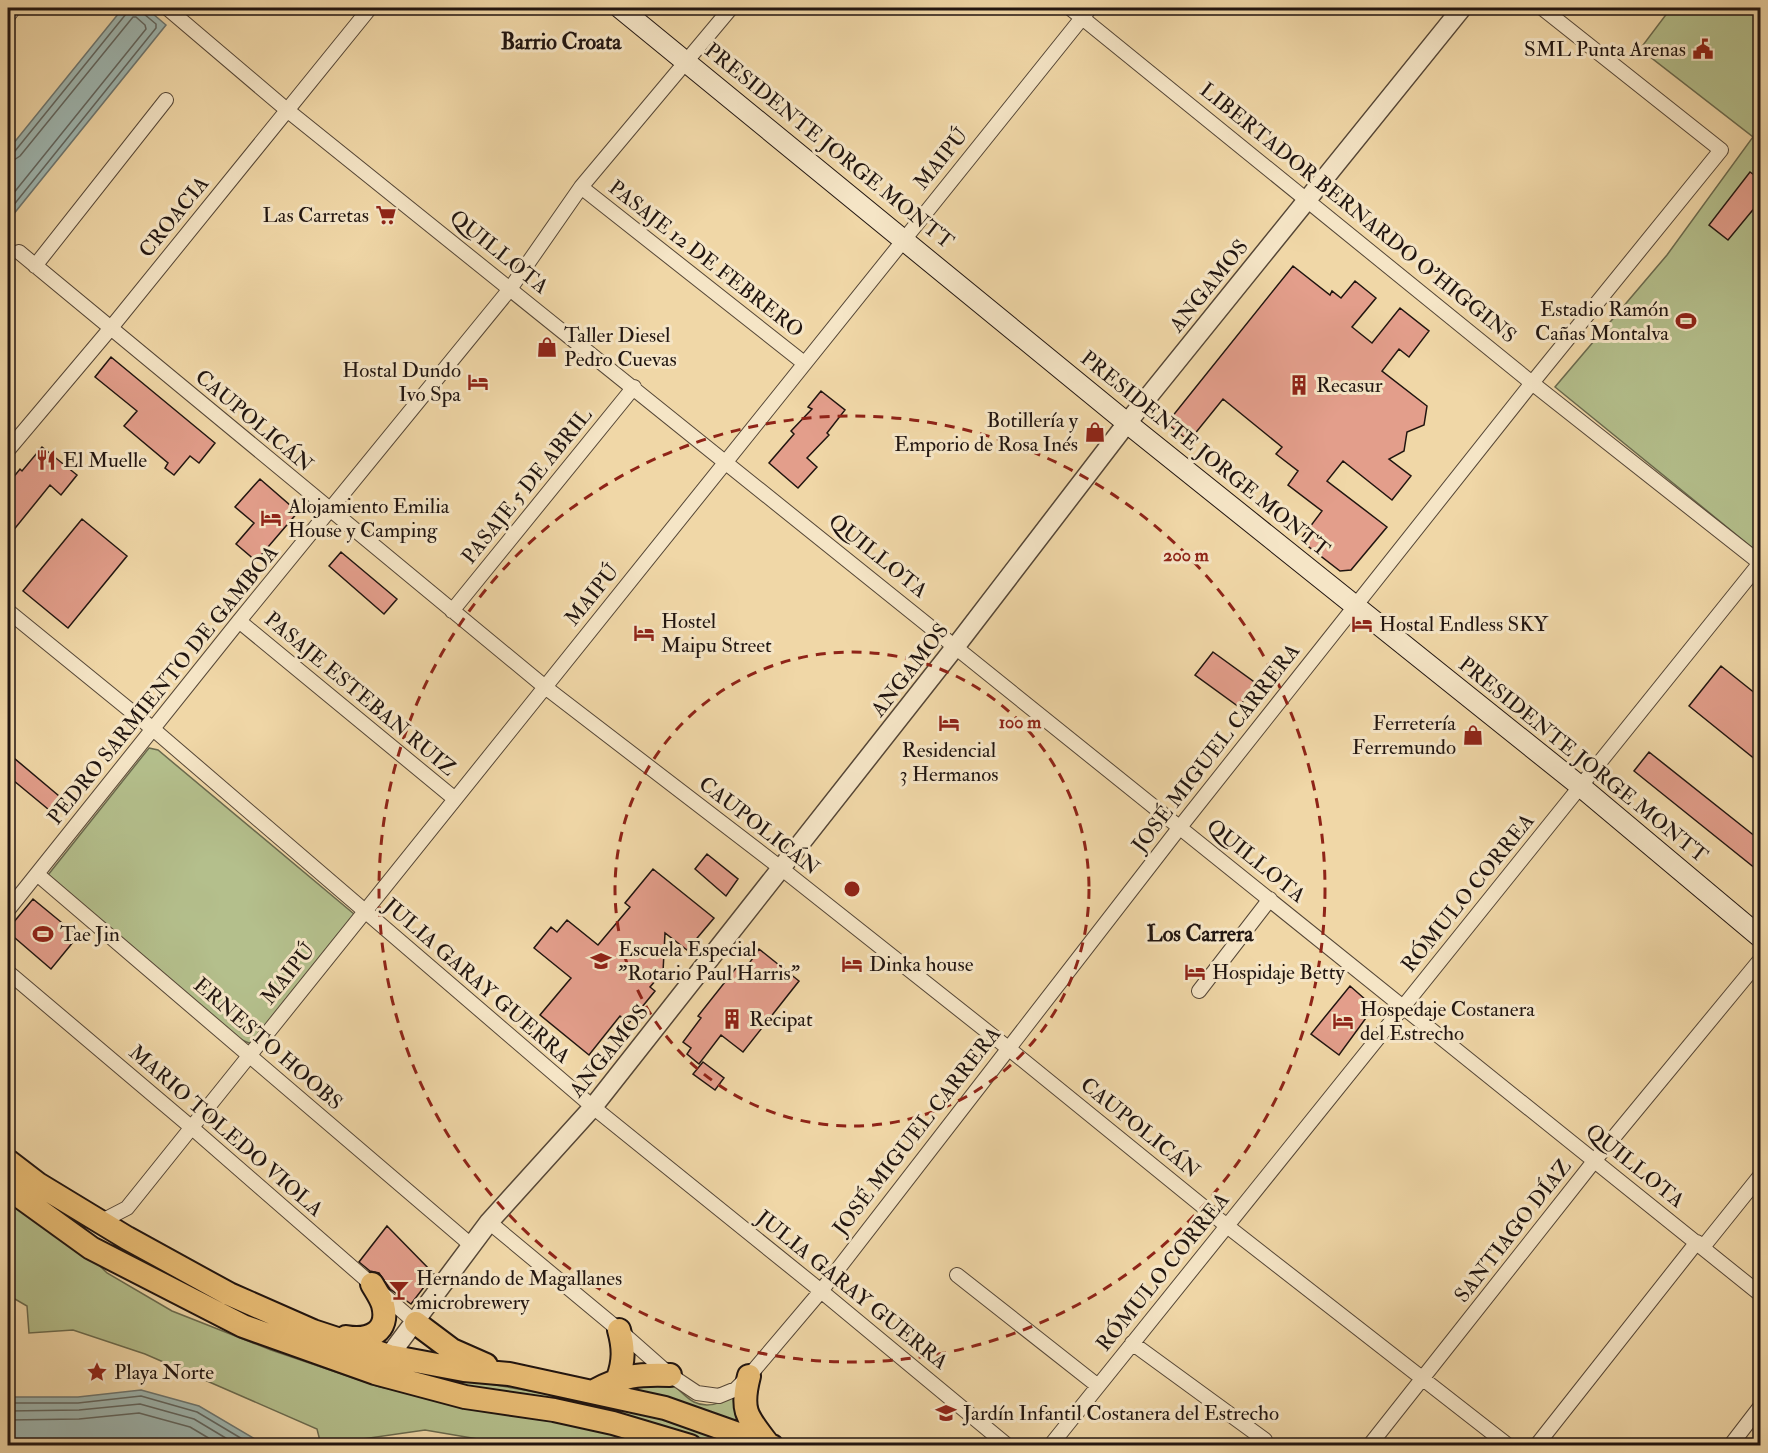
<svg xmlns="http://www.w3.org/2000/svg" width="1768" height="1453" viewBox="0 0 1768 1453" font-family="'IM FELL Double Pica',serif">
  <rect width="100%" height="100%" fill="#f0d7a7"/>
  <filter id="stains"><feTurbulence type="fractalNoise" baseFrequency=".00333" numOctaves="4"/><feColorMatrix values="0 0 0 0 .2 0 0 0 0 .09 0 0 0 0 .02 0 0 0 .5 -.17"/></filter>
  <radialGradient id="worn" r=".72"><stop offset=".6" stop-color="#630" stop-opacity="0"/><stop offset="1" stop-color="#630" stop-opacity=".3"/></radialGradient>
  <path fill="#b4bf8c" stroke="#6a6a4e" stroke-width="1.5" d="M 1671,8 L 1760,8 L 1760,554 L 1555,387 L 1667,255 L 1753,137 L 1640,49 Z
    M 149,748 L 158,750 L 354,914 L 351,926 L 258,1043 L 249,1043 L 237,1038 L 48,875 Z
    M 8,1198 L 87,1253 L 107,1273 L 172,1311 L 271,1350 L 380,1387 L 569,1421 L 663,1445 L 513,1445 L 425,1430 L 321,1445 L 317,1429 L 145,1354 L 73,1330 L 29,1333 L 27,1306 L 8,1295 Z
    M 393,1363 L 461,1379 L 623,1407 L 706,1429 L 747,1445 L 723,1445 L 658,1425 L 593,1407 L 476,1388 L 381,1368 Z
    M 671,1383 C 679,1389 686,1398 694,1402 C 710,1410 727,1401 740,1392 L 746,1426 L 619,1387 Z"/>
  <path fill="#9eb7b2" stroke="#6c7671" stroke-width="1.5" d="M 123,8 L 146,8 L 166,25 L 8,221 L 8,150 Z
    M 141,1390 L 199,1406 L 260,1442 L 279,1445 L 8,1445 L 8,1397 L 78,1397 Z"/>
  <g fill="none" stroke-linecap="round" stroke-linejoin="round">
    <path stroke="#606661" stroke-width="1.5" d="M 8,153 L 15,151 L 126,14 L 127,8
      M 8,161 L 14,160 L 20,156 L 133,17 L 136,17 L 145,25 L 146,29 L 8,200
      M 8,212 L 156,28 L 156,24 L 144,14 L 142,8
      M 8,1403 L 78,1403 L 141,1396 L 197,1412 L 254,1446
      M 8,1411 L 79,1410 L 140,1404 L 194,1419 L 239,1446
      M 8,1420 L 79,1419 L 139,1413 L 190,1427 L 222,1446"/>
  </g>
  <path fill="#e39e8b" stroke="#211510" stroke-width="1.5" d="M 1750,172 L 1761,180 L 1761,200 L 1728,240 L 1709,225 Z
    M 1293,266 L 1330,295 L 1332,291 L 1341,298 L 1355,281 L 1376,298 L 1352,327 L 1372,343 L 1400,308 L 1429,331 L 1409,357 L 1399,349 L 1382,371 L 1427,406 L 1424,425 L 1407,432 L 1404,451 L 1389,459 L 1411,476 L 1392,500 L 1343,461 L 1327,481 L 1387,527 L 1351,570 L 1340,571 L 1300,540 L 1322,511 L 1288,485 L 1298,471 L 1276,454 L 1282,447 L 1223,399 L 1189,441 L 1170,426 L 1171,418 Z
    M 111,357 L 215,443 L 199,463 L 190,456 L 174,475 L 165,468 L 168,463 L 124,426 L 137,411 L 95,377 Z
    M 821,391 L 845,410 L 827,433 L 829,435 L 807,458 L 817,467 L 798,488 L 769,463 L 794,434 L 791,431 L 812,409 L 808,407 Z
    M 42,447 L 77,475 L 61,495 L 50,485 L 8,537 L 8,484 L 20,469 L 22,471 Z
    M 260,479 L 298,512 L 256,561 L 236,544 L 254,523 L 235,507 Z
    M 82,519 L 127,556 L 68,628 L 23,591 Z
    M 341,552 L 397,599 L 384,614 L 329,566 Z
    M 1213,652 L 1257,684 L 1239,707 L 1195,675 Z
    M 1721,666 L 1761,698 L 1761,764 L 1689,706 Z
    M 1649,752 L 1761,841 L 1761,873 L 1634,771 Z
    M 8,753 L 65,801 L 54,814 L 8,776 Z
    M 707,854 L 738,879 L 726,896 L 695,869 Z
    M 653,869 L 714,918 L 687,950 L 665,933 L 663,972 L 650,987 L 655,991 L 629,1023 L 620,1016 L 589,1055 L 540,1015 L 571,978 L 534,948 L 551,927 L 557,932 L 567,920 L 598,945 L 630,907 L 625,903 Z
    M 33,899 L 78,936 L 51,969 L 8,932 L 8,929 Z
    M 759,949 L 799,981 L 743,1052 L 721,1035 L 699,1064 L 687,1054 L 691,1048 L 683,1042 L 701,1018 L 698,1016 L 740,963 L 746,968 Z
    M 1350,986 L 1374,1007 L 1339,1055 L 1311,1034 Z
    M 703,1062 L 724,1078 L 715,1090 L 693,1074 Z
    M 387,1226 L 434,1274 L 411,1304 L 390,1289 L 379,1273 L 370,1271 L 359,1262 Z"/>
  <g fill="none" stroke-linecap="round" stroke-linejoin="round">
    <g stroke="#554636" stroke-width="16">
      <path id="minor" d="M 167,8 L 287,110 L 1760,1294
        M 1070,8 L 1532,383 L 1760,563
        M 8,16 L 14,8
        M 581,187 L 804,363
        M 19,252 L 545,687 L 782,869 L 1008,1048 L 1227,1226 L 1509,1446
        M 35,266 L 166,100
        M 8,450 L 110,329 L 370,8
        M 8,611 L 153,729 L 593,1107 L 821,1291 L 1008,1446
        M 452,611 L 634,387
        M 239,621 L 455,799
        M 37,874 L 471,1245
        M 8,910 L 239,621 L 510,289 L 581,187 L 731,8
        M 8,972 L 191,1127 L 416,1323
        M 1199,991 L 1270,899
        M 100,1222 L 127,1208 L 1090,8
        M 489,1222 L 619,1330 L 670,1375 L 697,1393 L 719,1396 L 736,1389 L 749,1376 L 821,1291 L 1180,827 L 1532,383 L 1721,150 L 1542,8
        M 1703,1247 L 1760,1176
        M 957,1275 L 1098,1386
        M 1132,1343 L 1265,1440
        M 1050,1446 L 1760,563
        M 1369,1446 L 1595,1160 L 1760,960
        M 1536,1446 L 1697,1242
        M 1730,1446 L 1760,1407"/>
    </g>
    <g stroke="#554636" stroke-width="21">
      <path id="tertiary" d="M 389,1356 L 489,1222 L 593,1107 L 956,646 L 1127,423 L 1462,8"/>
    </g>
    <g stroke="#211510" stroke-width="22">
      <path id="secondary" d="M 620,8 L 1127,423 L 1580,786 L 1760,937"/>
    </g>
    <g stroke="#211510" stroke-width="26">
      <path id="primary" d="M 8,1161 L 38,1184 L 127,1238 L 229,1294 L 313,1331 L 389,1356 L 464,1370 L 509,1374 L 665,1408 L 772,1446
        M 8,1188 L 91,1248 L 243,1326 L 375,1373 L 465,1397 L 554,1410 L 613,1423 L 690,1446
        M 416,1323 L 452,1350 L 486,1365
        M 346,1337 C 369,1341 390,1332 383,1305 C 381,1298 376,1291 372,1284
        M 749,1376 C 740,1411 747,1417 768,1444
        M 618,1378 C 624,1361 624,1348 619,1330
        M 594,1391 C 625,1375 636,1374 670,1375"/>
    </g>
    <use href="#minor" stroke="#f5e5c6" stroke-width="14"/>
    <use href="#tertiary" stroke="#f5e5c6" stroke-width="18"/>
    <use href="#secondary" stroke="#f5e5c6" stroke-width="20"/>
    <use href="#primary" stroke="#e8bc74" stroke-width="22"/>
  </g>
  <g fill="none" stroke="#8f2418" stroke-width="3" stroke-dasharray="10 8">
    <circle cx="852" cy="889" r="237"/>
    <circle cx="852" cy="889" r="473"/>
  </g>
  <defs>
    <g id="civic-bare" transform="scale(1.62)"><path d="M-.6-6.5H3V-4.5H.6V-3L4-1V1h2V6H-6V1h2V-1L-.6-3ZM-1.2 2.5V6h2.4V2.5Z" fill="#8f2418" stroke="#f5e5c6" stroke-width="2.5" paint-order="stroke"/></g>
    <g id="supermarket-bare" transform="scale(1.62)"><path d="M-6-5.5h2.5l.6 2H6L4.5 2H-2.5L-4.4-4H-6ZM-1.5 3.2a1.3 1.3 0 1 0 .1 0ZM3 3.2a1.3 1.3 0 1 0 .1 0Z" fill="#8f2418" stroke="#f5e5c6" stroke-width="2.5" paint-order="stroke"/></g>
    <g id="stadium-bare" transform="scale(1.62)"><path d="M0-5a6.5 5 0 1 0 0 10a6.5 5 0 1 0 0-10ZM-3.5-1.8h7v3.6h-7Z" fill="#8f2418" stroke="#f5e5c6" stroke-width="2.5" paint-order="stroke"/></g>
    <g id="shop-bare" transform="scale(1.62)"><path d="M-5-2.5h2.3a2.7 3.5 0 0 1 5.4 0H5L5.5 6h-11ZM-1.5-2.5h3a1.5 2.3 0 0 0-3 0Z" fill="#8f2418" stroke="#f5e5c6" stroke-width="2.5" paint-order="stroke"/></g>
    <g id="hotel-bare" transform="scale(1.62)"><path d="M-6-4.5h1.5V1H6V5H4.5V3h-9V5H-6ZM-4 0a1.8 1.8 0 1 1 3.6 0ZM.5 0V-2.5h3Q6-2.5 6 0Z" fill="#8f2418" stroke="#f5e5c6" stroke-width="2.5" paint-order="stroke"/></g>
    <g id="building-bare" transform="scale(1.62)"><path d="M-4-6H4V6H1V3H-1V6H-4ZM-2.5-4.3h1.7v1.8h-1.7ZM.8-4.3h1.7v1.8H.8ZM-2.5-1h1.7V.8h-1.7ZM.8-1h1.7V.8H.8Z" fill="#8f2418" stroke="#f5e5c6" stroke-width="2.5" paint-order="stroke"/></g>
    <g id="restaurant-bare" transform="scale(1.62)"><path d="M-5-6h1v4h1v-4h1v4h1v-4h1v5L-1.5 .5V6h-2V.5L-5-1ZM5-6V6H3V1.5H1.5Q1.5-4 5-6Z" fill="#8f2418" stroke="#f5e5c6" stroke-width="2.5" paint-order="stroke"/></g>
    <g id="school-bare" transform="scale(1.62)"><path d="M0-5L7-2L0 1L-7-2ZM-4 1L0 2.5L4 1V4Q0 6-4 4Z" fill="#8f2418" stroke="#f5e5c6" stroke-width="2.5" paint-order="stroke"/></g>
    <g id="bar-bare" transform="scale(1.62)"><path d="M-6-5H6L.8 .8V4.5H3.5V6h-7V4.5H-.8V.8Z" fill="#8f2418" stroke="#f5e5c6" stroke-width="2.5" paint-order="stroke"/></g>
    <g id="sight-bare" transform="scale(1.62)"><path d="M0-6L1.8-2.2L6-1.7L2.9 1.2L3.7 5.4L0 3.3L-3.7 5.4L-2.9 1.2L-6-1.7L-1.8-2.2Z" fill="#8f2418" stroke="#f5e5c6" stroke-width="2.5" paint-order="stroke"/></g>
  </defs>
  <g fill-rule="evenodd">
    <use href="#civic-bare" x="1703" y="49"/>
    <use href="#supermarket-bare" x="386" y="215"/>
    <use href="#stadium-bare" x="1686" y="321"/>
    <use href="#shop-bare" x="547" y="347"/>
    <use href="#hotel-bare" x="478" y="382"/>
    <use href="#building-bare" x="1299" y="385"/>
    <use href="#shop-bare" x="1095" y="432"/>
    <use href="#restaurant-bare" x="46" y="460"/>
    <use href="#hotel-bare" x="271" y="518"/>
    <use href="#hotel-bare" x="1362" y="624"/>
    <use href="#hotel-bare" x="644" y="633"/>
    <use href="#hotel-bare" x="949" y="723"/>
    <use href="#shop-bare" x="1473" y="735"/>
    <use href="#stadium-bare" x="43" y="934"/>
    <use href="#school-bare" x="601" y="961"/>
    <use href="#hotel-bare" x="852" y="964"/>
    <use href="#hotel-bare" x="1195" y="972"/>
    <use href="#building-bare" x="732" y="1019"/>
    <use href="#hotel-bare" x="1343" y="1021"/>
    <use href="#bar-bare" x="399" y="1290"/>
    <use href="#sight-bare" x="97" y="1372"/>
    <use href="#school-bare" x="946" y="1413"/>
  </g>
  <g text-anchor="middle" dominant-baseline="central" stroke-width="6" stroke-linejoin="round" paint-order="stroke">
    <g font-size="21" fill="#211510" stroke="#f5e5c6" text-anchor="start">
      <text x="1686" y="49" text-anchor="end">SML Punta Arenas</text>
      <text x="369" y="215" text-anchor="end">Las Carretas</text>
      <text x="1669" y="309" text-anchor="end">Estadio Ramón<tspan x="1669" dy="24">Cañas Montalva</tspan></text>
      <text x="564" y="335">Taller Diesel<tspan x="564" dy="24">Pedro Cuevas</tspan></text>
      <text x="461" y="370" text-anchor="end">Hostal Dundo<tspan x="461" dy="24">Ivo Spa</tspan></text>
      <text x="1316" y="385">Recasur</text>
      <text x="1078" y="420" text-anchor="end">Botillería y<tspan x="1078" dy="24">Emporio de Rosa Inés</tspan></text>
      <text x="63" y="460">El Muelle</text>
      <text x="288" y="506">Alojamiento Emilia<tspan x="288" dy="24">House y Camping</tspan></text>
      <text x="661" y="621">Hostel<tspan x="661" dy="24">Maipu Street</tspan></text>
      <text x="1379" y="624">Hostal Endless SKY</text>
      <text x="1456" y="723" text-anchor="end">Ferretería<tspan x="1456" dy="24">Ferremundo</tspan></text>
      <text x="949" y="750" text-anchor="middle">Residencial<tspan x="949" dy="24">3 Hermanos</tspan></text>
      <text x="60" y="934">Tae Jin</text>
      <text x="618" y="949">Escuela Especial<tspan x="618" dy="24">"Rotario Paul Harris"</tspan></text>
      <text x="869" y="964">Dinka house</text>
      <text x="1212" y="972">Hospidaje Betty</text>
      <text x="1360" y="1009">Hospedaje Costanera<tspan x="1360" dy="24">del Estrecho</tspan></text>
      <text x="749" y="1019">Recipat</text>
      <text x="416" y="1278">Hernando de Magallanes<tspan x="416" dy="24">microbrewery</tspan></text>
      <text x="114" y="1372">Playa Norte</text>
      <text x="963" y="1413">Jardín Infantil Costanera del Estrecho</text>
    </g>
    <g font-size="21" fill="#211510" stroke="#f5e5c6">
      <text transform="translate(829 146) rotate(39)">PRESIDENTE JORGE MONTT</text>
      <text transform="translate(941 159) rotate(-51)">MAIPÚ</text>
      <text transform="translate(1358 213) rotate(39)">LIBERTADOR BERNARDO O'HIGGINS</text>
      <text transform="translate(174 217) rotate(-51)">CROACIA</text>
      <text transform="translate(499 252) rotate(39)">QUILLOTA</text>
      <text transform="translate(706 259) rotate(38)">PASAJE 12 DE FEBRERO</text>
      <text transform="translate(1209 286) rotate(-51)">ANGAMOS</text>
      <text transform="translate(254 421) rotate(40)">CAUPOLICÁN</text>
      <text transform="translate(1205 454) rotate(39)">PRESIDENTE JORGE MONTT</text>
      <text transform="translate(527 486) rotate(-51)">PASAJE 5 DE ABRIL</text>
      <text transform="translate(878 556) rotate(39)">QUILLOTA</text>
      <text transform="translate(592 595) rotate(-51)">MAIPÚ</text>
      <text transform="translate(910 670) rotate(-52)">ANGAMOS</text>
      <text transform="translate(163 685) rotate(-51)">PEDRO SARMIENTO DE GAMBOA</text>
      <text transform="translate(360 694) rotate(40)">PASAJE ESTEBAN RUIZ</text>
      <text transform="translate(1216 748) rotate(-52)">JOSÉ MIGUEL CARRERA</text>
      <text transform="translate(1583 760) rotate(39)">PRESIDENTE JORGE MONTT</text>
      <text transform="translate(759 826) rotate(38)">CAUPOLICÁN</text>
      <text transform="translate(1256 861) rotate(39)">QUILLOTA</text>
      <text transform="translate(1468 893) rotate(-51)">RÓMULO CORREA</text>
      <text transform="translate(288 974) rotate(-51)">MAIPÚ</text>
      <text transform="translate(477 981) rotate(41)">JULIA GARAY GUERRA</text>
      <text transform="translate(268 1044) rotate(41)">ERNESTO HOOBS</text>
      <text transform="translate(609 1051) rotate(-51)">ANGAMOS</text>
      <text transform="translate(1140 1128) rotate(39)">CAUPOLICÁN</text>
      <text transform="translate(226 1131) rotate(41)">MARIO TOLEDO VIOLA</text>
      <text transform="translate(917 1131) rotate(-52)">JOSÉ MIGUEL CARRERA</text>
      <text transform="translate(1635 1166) rotate(39)">QUILLOTA</text>
      <text transform="translate(1513 1231) rotate(-52)">SANTIAGO DÍAZ</text>
      <text transform="translate(1163 1272) rotate(-51)">RÓMULO CORREA</text>
      <text transform="translate(852 1290) rotate(39)">JULIA GARAY GUERRA</text>
    </g>
    <g font-size="22" font-weight="bold" fill="#211510" stroke="#f5e5c6">
      <text x="561" y="42">Barrio Croata</text>
      <text x="1200" y="934">Los Carrera</text>
    </g>
  </g>
  <circle cx="852" cy="889" r="9" fill="#8f2418" stroke="#f5e5c6" stroke-width="3"/>
  <g font-size="18" text-anchor="middle" font-weight="bold" fill="#8f2418" stroke="#f5e5c6" stroke-width="6" stroke-linejoin="round" paint-order="stroke">
    <text x="1186" y="561">200 m</text>
    <text x="1020" y="728">100 m</text>
  </g>
  <rect width="1768" height="1453" fill="none" stroke="#f0d7a7" stroke-width="30"/>
  <rect x="9" y="9" width="1750" height="1435" fill="none" stroke="#211510" stroke-width="3"/>
  <rect x="15" y="15" width="1738" height="1423" fill="none" stroke="#211510" stroke-width="1.5"/>
  <rect width="100%" height="100%" filter="url(#stains)"/>
  <rect width="100%" height="100%" fill="url(#worn)"/>
</svg>
